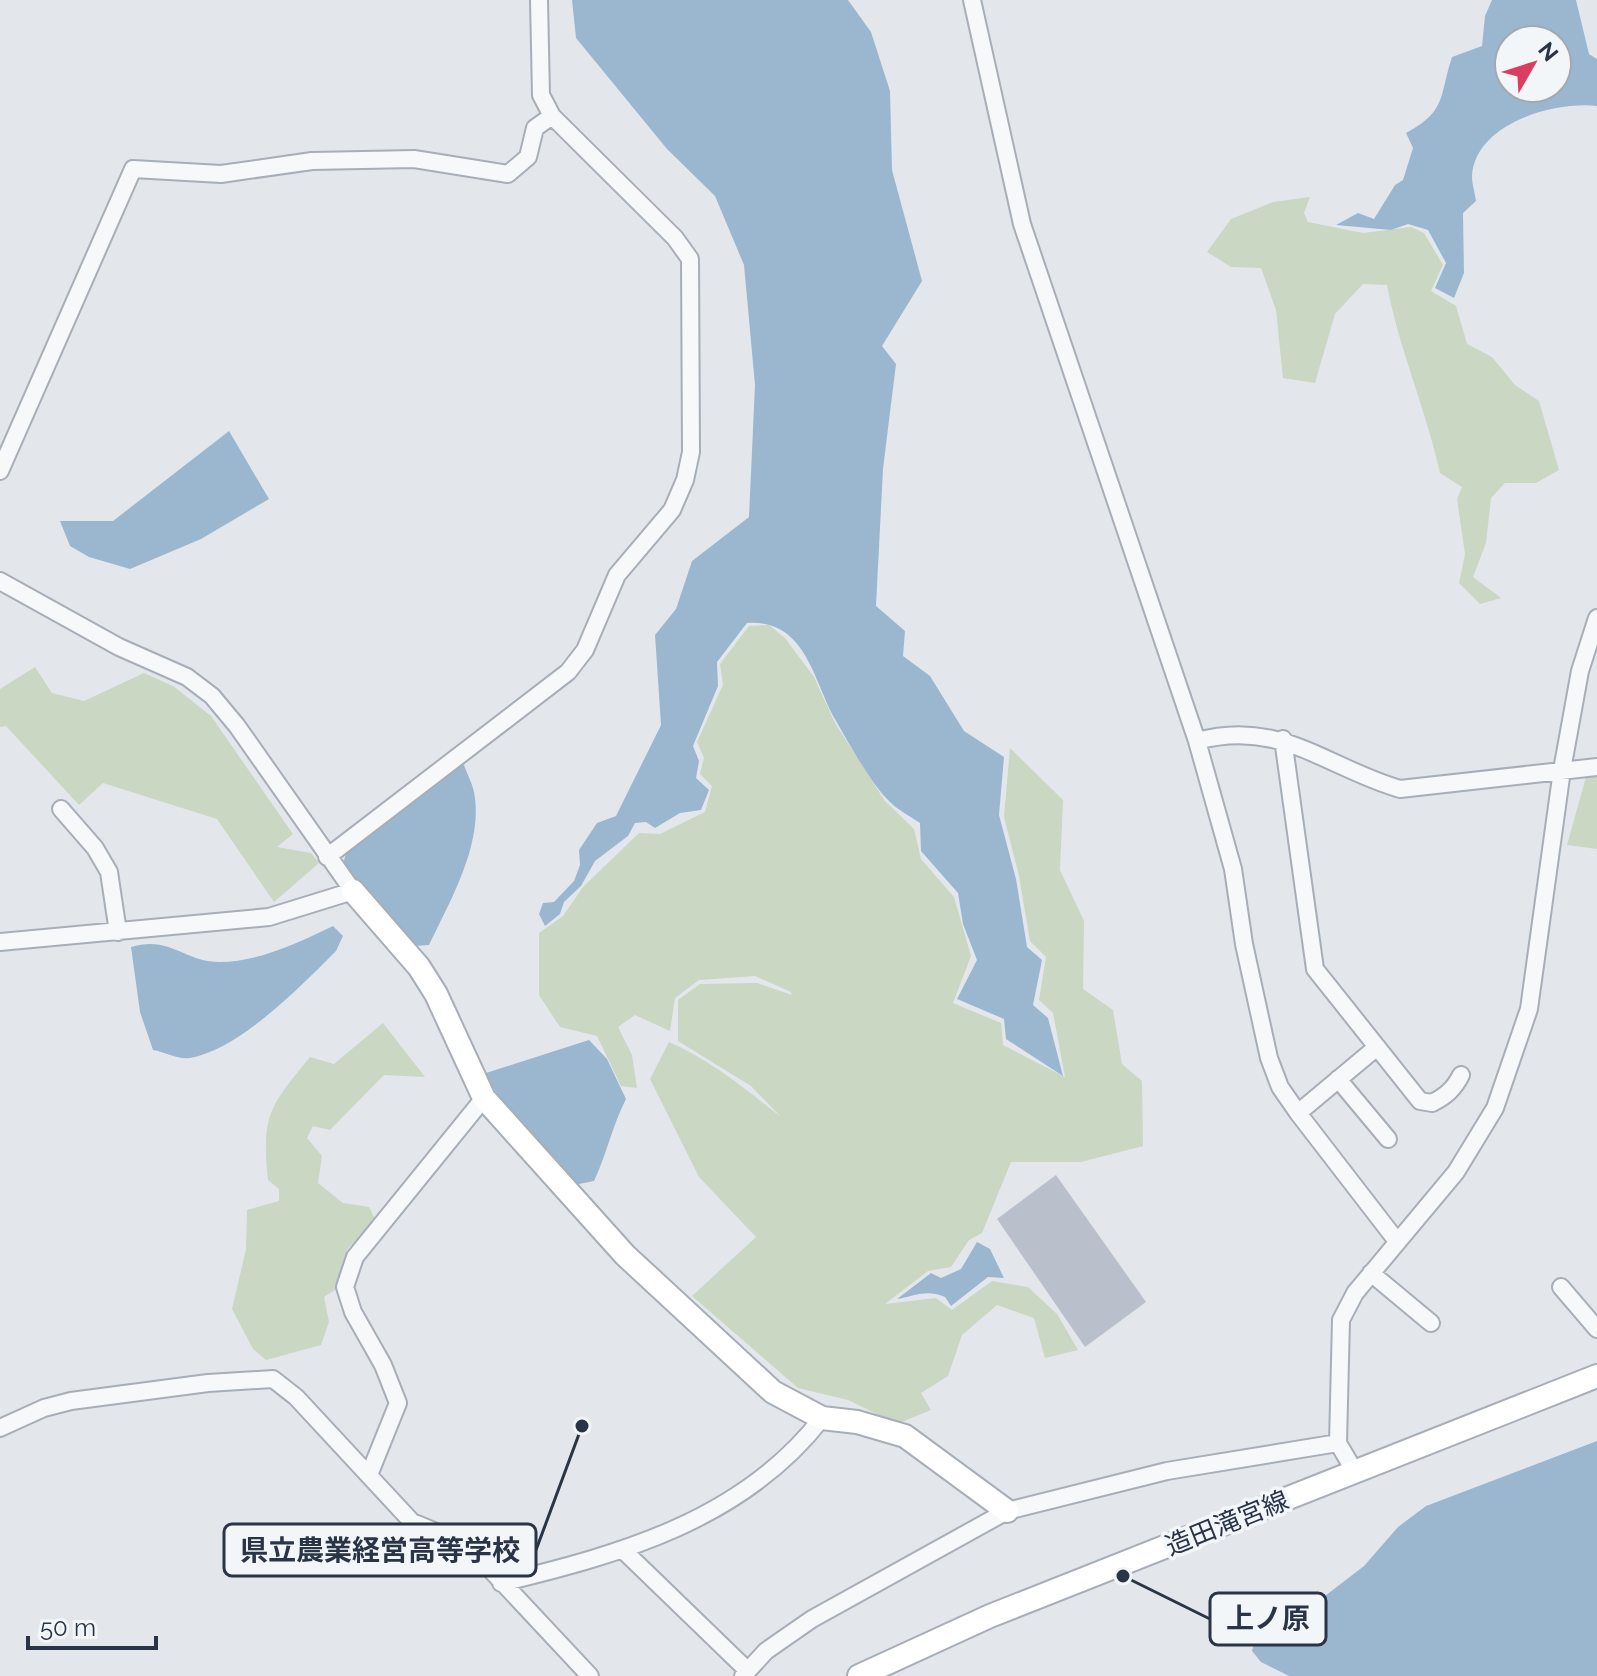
<svg xmlns="http://www.w3.org/2000/svg" width="1597" height="1676" viewBox="0 0 1597 1676" font-family="Raleway,'Noto Sans JP',sans-serif">
  <rect width="100%" height="100%" fill="#e3e7ec"/>
  <path fill="#c9d7c3" d="M 1310,197 L 1304,213 L 1308,222 L 1363,233 L 1411,227 L 1424,233 L 1443,265 L 1431,291 L 1456,306 L 1467,344 L 1492,357 L 1515,385 L 1539,401 L 1559,470 L 1536,483 L 1505,483 L 1491,498 L 1486,543 L 1473,577 L 1501,598 L 1480,604 L 1459,583 L 1465,554 L 1457,499 L 1462,487 L 1440,473 C 1426,409 1399,349 1387,285 L 1363,284 L 1335,314 L 1315,383 L 1283,378 L 1276,310 L 1261,268 L 1231,267 L 1207,252 L 1231,219 L 1273,202 Z
    M 769,625 L 785,638 L 814,677 L 835,723 L 885,801 L 914,829 L 921,859 L 954,897 L 971,956 L 953,1003 L 1001,1023 L 1003,1045 L 1065,1077 L 1053,1013 L 1039,1000 L 1046,957 L 1030,941 L 1019,876 L 1004,817 L 1010,748 L 1063,800 L 1060,870 L 1084,921 L 1083,989 L 1113,1010 L 1122,1064 L 1142,1081 L 1143,1146 L 1081,1162 L 1011,1162 L 982,1233 L 969,1240 L 951,1267 L 928,1271 L 885,1304 L 936,1298 L 952,1310 L 992,1281 L 1028,1287 L 1057,1314 L 1078,1350 L 1045,1358 L 1034,1318 L 997,1305 L 962,1335 L 948,1376 L 921,1393 L 931,1410 L 897,1424 L 848,1400 L 798,1388 L 692,1296 L 756,1237 L 699,1177 L 650,1079 L 669,1042 C 711,1060 745,1089 781,1117 L 751,1086 L 678,1041 L 678,1000 L 700,984 L 757,983 L 792,995 L 791,992 L 755,976 L 699,980 L 675,998 L 670,1031 L 635,1015 L 618,1027 L 632,1055 L 637,1088 L 621,1086 L 597,1036 L 560,1027 L 539,995 L 539,933 L 563,916 L 583,887 L 639,833 L 660,834 L 705,812 L 712,786 L 700,774 L 704,758 L 697,742 L 723,685 L 720,664 L 749,626 Z
    M 35,667 L 52,693 L 84,701 L 144,673 L 173,686 L 211,716 L 293,834 L 277,847 L 311,853 L 319,863 L 274,902 L 217,819 L 103,783 L 79,805 L 6,726 L 0,727 L 0,689 Z
    M 1597,776 L 1597,849 L 1567,845 L 1586,777 Z
    M 383,1023 L 425,1077 L 384,1075 L 330,1130 L 313,1126 L 307,1138 L 322,1156 L 318,1183 L 343,1203 L 369,1207 L 376,1221 L 347,1249 L 338,1288 L 324,1297 L 329,1322 L 321,1345 L 266,1360 L 253,1349 L 232,1309 L 246,1249 L 247,1210 L 279,1201 L 279,1189 L 268,1180 C 261,1115 270,1106 310,1057 L 334,1064 Z"/>
  <path fill="#9bb7cf" fill-rule="evenodd" d="M 572,0 L 848,0 L 871,32 L 890,91 L 892,170 L 922,281 L 882,346 L 896,364 L 883,469 L 876,606 L 905,631 L 903,656 L 930,676 L 964,731 L 1004,757 L 999,815 L 1016,879 L 1027,947 L 1042,960 L 1033,1005 L 1048,1018 L 1063,1076 L 1006,1039 L 1004,1019 L 957,999 L 977,960 L 963,924 L 958,893 L 921,851 L 920,823 C 910,816 898,810 890,802 C 871,784 848,742 835,719 C 813,680 806,619 747,623 L 717,662 L 718,686 L 693,746 L 699,761 L 696,778 L 709,790 L 701,810 L 680,813 L 655,828 L 646,822 L 635,823 L 628,836 L 595,861 L 581,886 L 564,902 L 560,914 L 545,926 L 539,914 L 543,903 L 554,902 L 574,881 L 580,865 L 579,850 L 597,823 L 616,816 L 661,725 L 655,635 L 676,609 L 692,561 L 749,517 L 755,385 L 744,265 L 715,196 L 667,149 L 576,38 Z
    M 1492,0 L 1576,0 L 1589,54 L 1597,59 L 1597,106 C 1555,101 1475,123 1472,176 C 1472,184 1475,193 1476,201 L 1463,213 L 1464,273 L 1454,298 L 1435,288 L 1446,263 L 1428,230 L 1408,224 L 1391,230 L 1336,225 L 1358,213 L 1374,219 L 1395,185 L 1403,180 L 1413,148 L 1406,133 C 1447,111 1439,97 1452,57 L 1482,46 L 1485,16 ZM 1509,40 L 1557,40 L 1557,88 L 1509,88 Z
    M 229,431 L 269,499 L 201,539 L 130,569 L 89,557 L 70,546 L 60,521 L 113,521 Z
    M 463,762 C 466,772 472,782 474,792 C 484,843 450,901 429,945 L 416,946 L 343,864 L 347,850 Z
    M 333,926 L 343,936 L 336,951 C 301,986 239,1050 190,1058 C 180,1060 164,1052 153,1050 L 140,1012 L 131,947 C 170,935 184,962 220,962 C 258,962 300,942 333,926 Z
    M 589,1040 L 607,1059 L 626,1099 C 612,1126 607,1154 594,1181 L 574,1185 L 526,1133 L 483,1074 Z
    M 977,1242 L 990,1249 L 1004,1278 L 988,1277 L 951,1306 L 945,1297 C 926,1289 916,1296 897,1299 L 931,1273 L 941,1278 L 961,1269 Z
    M 1597,1441 L 1597,1676 L 1289,1676 L 1261,1662 L 1252,1651 L 1257,1631 L 1321,1599 L 1364,1566 L 1398,1527 L 1426,1506 Z"/>
  <path fill="#b9c0cb" d="M 1056,1175 L 1146,1302 L 1085,1347 L 997,1219 Z"/>
  <g fill="none" stroke-linecap="round" stroke-linejoin="round">
    <g stroke="#a7aeb7" stroke-width="20">
      <path id="street" d="M 972,0 L 1022,224 L 1197,741 L 1233,869 L 1244,944 L 1269,1058 L 1280,1087 L 1298,1113 L 1396,1240
        M 0,471 L 133,169 L 221,174 L 312,161 L 414,159 L 508,174 L 528,157 L 535,128 L 552,116
        M 0,581 L 119,647 L 187,677 L 212,696 L 237,726 L 353,891 L 269,917 L 0,942
        M 1283,739 L 1315,969 L 1420,1101 L 1432,1103 C 1446,1096 1454,1089 1461,1075
        M 1197,741 C 1280,718 1327,768 1400,789 L 1597,767
        M 61,809 L 95,848 L 109,872 L 118,932
        M 327,857 L 568,672 L 585,650 L 617,575 L 672,510 L 685,480 L 691,452 L 690,259 L 675,238 L 552,116 L 541,95 L 539,0
        M 1338,1079 L 1388,1139
        M 1298,1113 L 1371,1052
        M 1371,1273 L 1431,1323
        M 1561,1287 L 1597,1329
        M 0,1428 L 44,1408 L 71,1401 L 208,1383 L 273,1379 L 296,1397 L 412,1522 L 458,1541 L 474,1552 L 590,1676
        M 1355,1472 L 1338,1443 L 1341,1320 L 1355,1293 L 1456,1172 L 1495,1108 L 1529,1009 L 1562,770 L 1580,671 L 1597,618
        M 369,1475 L 398,1403 L 383,1365 L 353,1312 L 345,1287 L 355,1257 L 484,1098
        M 624,1551 L 747,1670
        M 501,1583 C 621,1554 743,1520 822,1418
        M 743,1676 L 766,1651 L 812,1619 L 1007,1511 L 1167,1471 L 1338,1443"/>
    </g>
    <g stroke="#a7aeb7" stroke-width="26">
      <path id="secondary" d="M 353,891 L 419,967 L 436,994 L 484,1098 L 625,1255 L 773,1392 L 822,1418 L 857,1422 L 905,1436 L 1007,1511
        M 859,1676 L 990,1616 L 1597,1376"/>
    </g>
    <use href="#street" stroke="#f6f8fa" stroke-width="16"/>
    <use href="#secondary" stroke="#fff" stroke-width="22"/>
  </g>
  <g text-anchor="middle" dominant-baseline="central" stroke-width="7" stroke-linejoin="round" paint-order="stroke">
    <g font-size="26" fill="#293546" stroke="#f3f6f9">
      <text transform="translate(1227 1523) rotate(-22)">造田滝宮線</text>
    </g>
  </g>
  <path fill="none" stroke="#293546" stroke-width="3" d="M582 1426L536 1550M1123 1576L1210 1619"/>
  <g fill="#293546" stroke="#f3f6f9" stroke-width="3">
    <circle cx="582" cy="1426" r="8"/>
    <circle cx="1123" cy="1576" r="8"/>
  </g>
  <g fill="#f3f6f9" stroke="#293546" stroke-width="3">
    <rect x="224" y="1524" width="312" height="52" rx="8"/>
    <rect x="1210" y="1593" width="116" height="52" rx="8"/>
  </g>
  <g font-size="28" text-anchor="middle" font-weight="bold" fill="#293546">
    <text x="380" y="1560">県立農業経営高等学校</text>
    <text x="1268" y="1628">上ノ原</text>
  </g>
  <g transform="translate(1533 64) rotate(51)"><circle r="38" fill="#f3f6f9" stroke="#a2a9b1" stroke-width="2"/>
  <path d="M0-6L14 30L0 20L-14 30Z" fill="#db3d5f"/>
  <text y="-12" font-size="22" font-weight="bold" text-anchor="middle" fill="#293546">N</text>
  </g>
  <path d="M28 1636v12h128v-12" fill="none" stroke="#293546" stroke-width="4"/>
  <text x="40" y="1636" font-size="24" fill="#293546" stroke="#f3f6f9" stroke-width="6" paint-order="stroke">50 m</text>
</svg>
